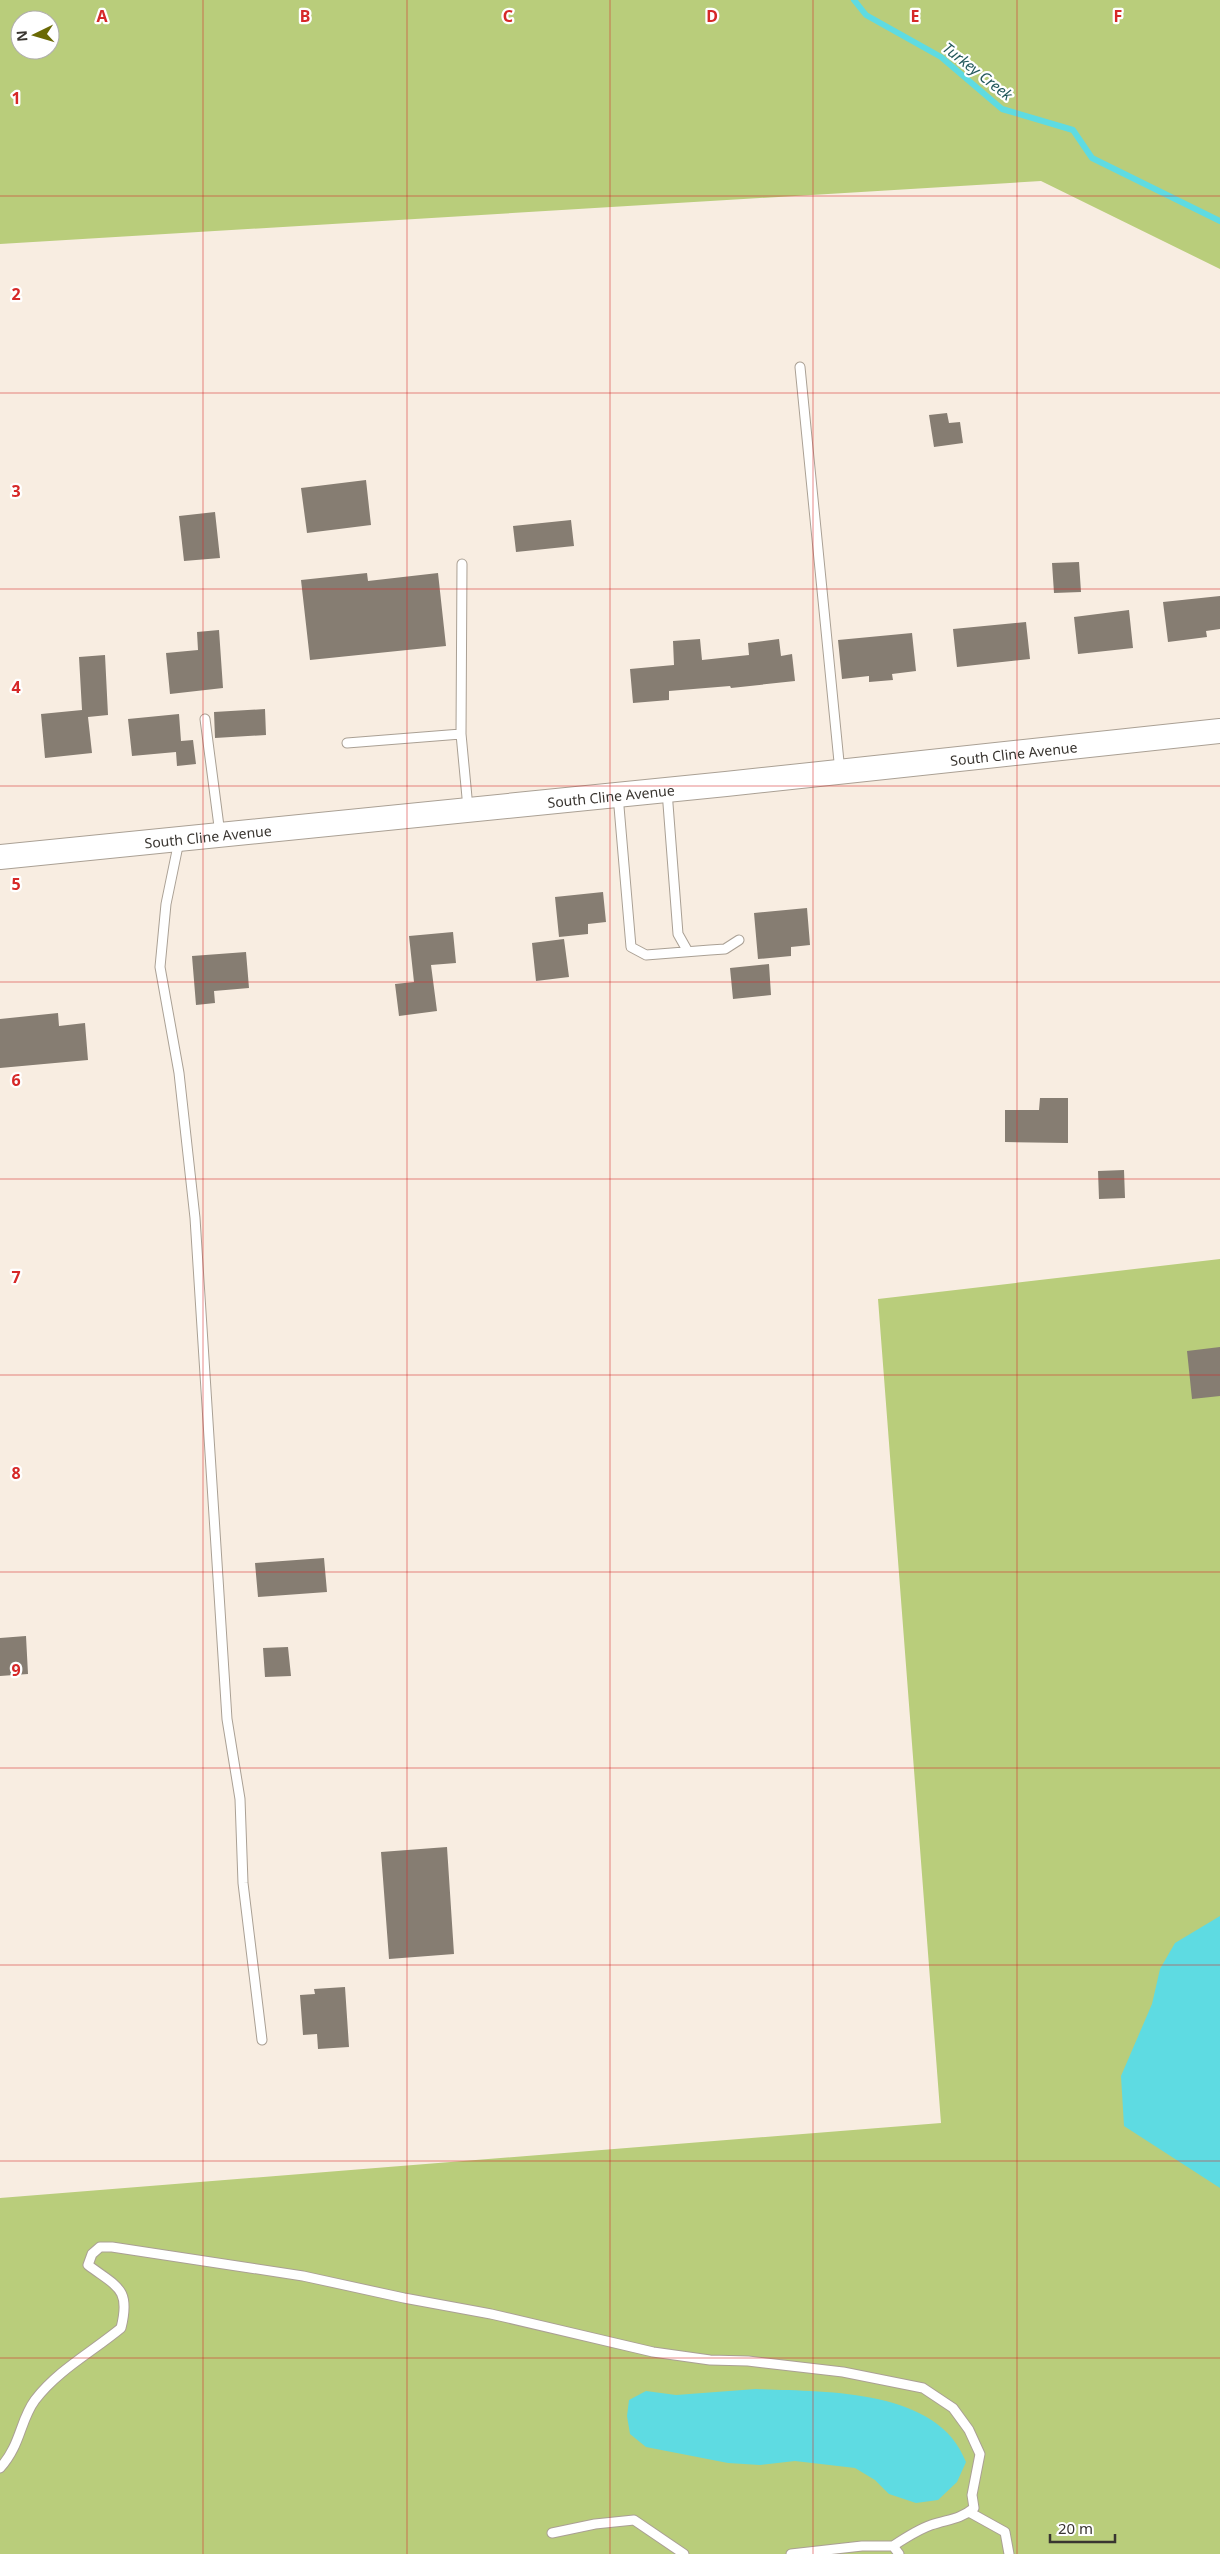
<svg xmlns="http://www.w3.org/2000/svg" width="1220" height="2554" viewBox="0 0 1220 2554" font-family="'Noto Sans',sans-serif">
  <rect width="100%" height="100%" fill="#f8ede1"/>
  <path fill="#b9cd7b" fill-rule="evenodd" d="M 0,0 L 1220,0 L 1220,269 L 1041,181 L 0,244 ZM 20,20 L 50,20 L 50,50 L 20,50 Z
    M 1220,1259 L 1220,2554 L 0,2554 L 0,2198 L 941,2123 L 878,1299 Z"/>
  <path fill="#5edbe2" d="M 1220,1916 L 1220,2188 L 1124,2126 L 1121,2076 L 1152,2004 L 1160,1969 L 1175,1943 Z
    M 756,2389 C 822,2392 938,2387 966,2462 L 957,2482 L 938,2500 L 916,2503 L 889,2494 L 875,2480 L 855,2468 L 795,2461 L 760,2465 L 728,2463 L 646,2447 L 630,2434 L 627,2416 L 629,2400 L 646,2391 L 676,2395 Z"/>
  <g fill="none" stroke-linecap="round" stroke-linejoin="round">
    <path stroke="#5edbe2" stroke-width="6" d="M 854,0 L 866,15 L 941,57 L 1002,109 L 1073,130 L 1092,158 L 1220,221"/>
  </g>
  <path fill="#867d72" d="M 947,413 L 949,423 L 960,422 L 963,443 L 934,447 L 929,415 Z
    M 366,480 L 371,525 L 307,533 L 301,488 Z
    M 215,512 L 220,558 L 184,561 L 179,516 Z
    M 571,520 L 574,546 L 516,552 L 513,526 Z
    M 1079,562 L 1081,592 L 1054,593 L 1052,563 Z
    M 367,573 L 368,581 L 438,573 L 446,646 L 310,660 L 301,580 Z
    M 1220,596 L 1220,629 L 1206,631 L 1207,637 L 1168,642 L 1163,602 Z
    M 1129,610 L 1133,648 L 1078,654 L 1074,617 Z
    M 1026,622 L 1030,659 L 957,667 L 953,629 Z
    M 219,630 L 223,688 L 170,694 L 166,653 L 198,650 L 197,632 Z
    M 912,633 L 916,671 L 892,674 L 893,680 L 869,682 L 869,676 L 842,679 L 838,640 Z
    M 700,639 L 702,660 L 749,655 L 748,643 L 779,639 L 781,656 L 792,654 L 795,681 L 731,688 L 730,686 L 669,691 L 669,700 L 633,703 L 630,669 L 674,665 L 673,641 Z
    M 105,655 L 108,715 L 88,717 L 92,753 L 45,758 L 41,714 L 82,710 L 79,657 Z
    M 265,709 L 266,735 L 215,738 L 214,712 Z
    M 179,714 L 181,741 L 193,740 L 196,764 L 177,766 L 176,752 L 132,756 L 128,719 Z
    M 603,892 L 606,922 L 588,924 L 588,934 L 559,937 L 555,897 Z
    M 807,908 L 810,945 L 791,947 L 791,956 L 758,959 L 754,913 Z
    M 453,932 L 456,963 L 431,965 L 437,1011 L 399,1016 L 395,984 L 414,982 L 409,936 Z
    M 564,939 L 569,977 L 536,981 L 532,943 Z
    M 246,952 L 249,988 L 214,991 L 215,1003 L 196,1005 L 192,956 Z
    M 769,964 L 771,995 L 733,999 L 730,968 Z
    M 58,1013 L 59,1026 L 85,1023 L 88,1060 L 0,1068 L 0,1019 Z
    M 1040,1098 L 1068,1098 L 1068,1143 L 1005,1142 L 1005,1110 L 1039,1110 Z
    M 1124,1170 L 1125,1198 L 1099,1199 L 1098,1171 Z
    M 1220,1347 L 1220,1396 L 1192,1399 L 1187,1351 Z
    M 324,1558 L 327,1592 L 258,1597 L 255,1563 Z
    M 26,1636 L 28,1674 L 0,1676 L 0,1638 Z
    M 288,1647 L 291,1676 L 265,1677 L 263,1648 Z
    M 447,1847 L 454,1954 L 389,1959 L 381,1852 Z
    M 345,1987 L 349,2047 L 318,2049 L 317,2034 L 303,2035 L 300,1995 L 315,1994 L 314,1989 Z"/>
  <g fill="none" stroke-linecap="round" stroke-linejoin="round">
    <g stroke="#aaa094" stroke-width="11">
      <path id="lane" d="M 800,367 L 840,772
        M 205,719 L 220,834
        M 461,734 L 462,564
        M 347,743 L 461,734 L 468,808
        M 667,791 L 678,934 L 687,950
        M 618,795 L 631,947 L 646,955 L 710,950 L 725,949 L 739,940
        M 179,841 L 166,904 L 160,967 L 179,1073 L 195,1218 L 227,1719 L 240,1799 L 243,1883 L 262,2040
        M 0,2468 C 21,2445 20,2420 35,2400 C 58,2370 92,2352 121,2328 C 131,2288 117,2287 88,2265 L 92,2254 L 100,2247 L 112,2247 L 303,2276 L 404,2298 L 491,2314 L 653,2352 L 710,2360 L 748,2361 L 843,2372 L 923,2388 L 953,2408 L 969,2430 L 980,2454 L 972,2495 L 974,2508 C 959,2520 948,2519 931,2525 C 917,2530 905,2538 893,2546
        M 969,2512 L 1005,2532 L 1009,2554
        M 552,2533 L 595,2524 L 634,2520 L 684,2554
        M 791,2554 L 862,2546 L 893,2546 L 899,2554"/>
    </g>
    <g stroke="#aaa094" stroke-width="26">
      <g id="secondary">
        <path id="s1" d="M 0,857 L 726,784 L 1220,731"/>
      </g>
    </g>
    <use href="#lane" stroke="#fff" stroke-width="9"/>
    <use href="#secondary" stroke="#fff" stroke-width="24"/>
  </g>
  <path fill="none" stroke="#d62828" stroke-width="1" stroke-opacity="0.55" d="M 203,0 L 203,2554M 407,0 L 407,2554M 610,0 L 610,2554M 813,0 L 813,2554M 1017,0 L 1017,2554M 0,196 L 1220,196M 0,393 L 1220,393M 0,589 L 1220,589M 0,786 L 1220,786M 0,982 L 1220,982M 0,1179 L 1220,1179M 0,1375 L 1220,1375M 0,1572 L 1220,1572M 0,1768 L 1220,1768M 0,1965 L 1220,1965M 0,2161 L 1220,2161M 0,2358 L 1220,2358"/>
  <g text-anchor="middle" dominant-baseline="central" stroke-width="4.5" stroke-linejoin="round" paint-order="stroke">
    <g font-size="14" fill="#393530" stroke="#fff">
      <text stroke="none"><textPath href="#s1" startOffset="1019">South Cline Avenue</textPath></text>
      <text stroke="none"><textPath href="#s1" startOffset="614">South Cline Avenue</textPath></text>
      <text stroke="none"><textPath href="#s1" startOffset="209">South Cline Avenue</textPath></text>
    </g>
    <g font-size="15" font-style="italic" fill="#24595c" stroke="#fff">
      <text transform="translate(978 71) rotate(38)">Turkey Creek</text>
    </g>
  </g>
  <g font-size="16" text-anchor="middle" font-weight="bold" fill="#d62828" stroke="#fff" stroke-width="4.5" stroke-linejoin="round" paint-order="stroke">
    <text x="102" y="22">A</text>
    <text x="305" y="22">B</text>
    <text x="508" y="22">C</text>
    <text x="712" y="22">D</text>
    <text x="915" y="22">E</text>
    <text x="1118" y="22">F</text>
    <text x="16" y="104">1</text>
    <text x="16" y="300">2</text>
    <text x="16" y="497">3</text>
    <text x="16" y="693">4</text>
    <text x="16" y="890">5</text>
    <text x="16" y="1086">6</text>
    <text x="16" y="1283">7</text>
    <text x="16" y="1479">8</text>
    <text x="16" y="1676">9</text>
  </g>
  <g transform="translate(35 35) rotate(265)"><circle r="24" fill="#ffffff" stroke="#b0aeac"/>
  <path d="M0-4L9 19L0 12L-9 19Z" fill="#6a6905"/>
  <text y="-8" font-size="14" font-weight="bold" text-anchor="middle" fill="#393530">N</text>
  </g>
  <path d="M1050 2534v8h65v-8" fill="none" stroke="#393530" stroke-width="2.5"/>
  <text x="1058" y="2534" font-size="15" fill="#393530" stroke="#ffffff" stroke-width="4" paint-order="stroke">20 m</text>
</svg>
